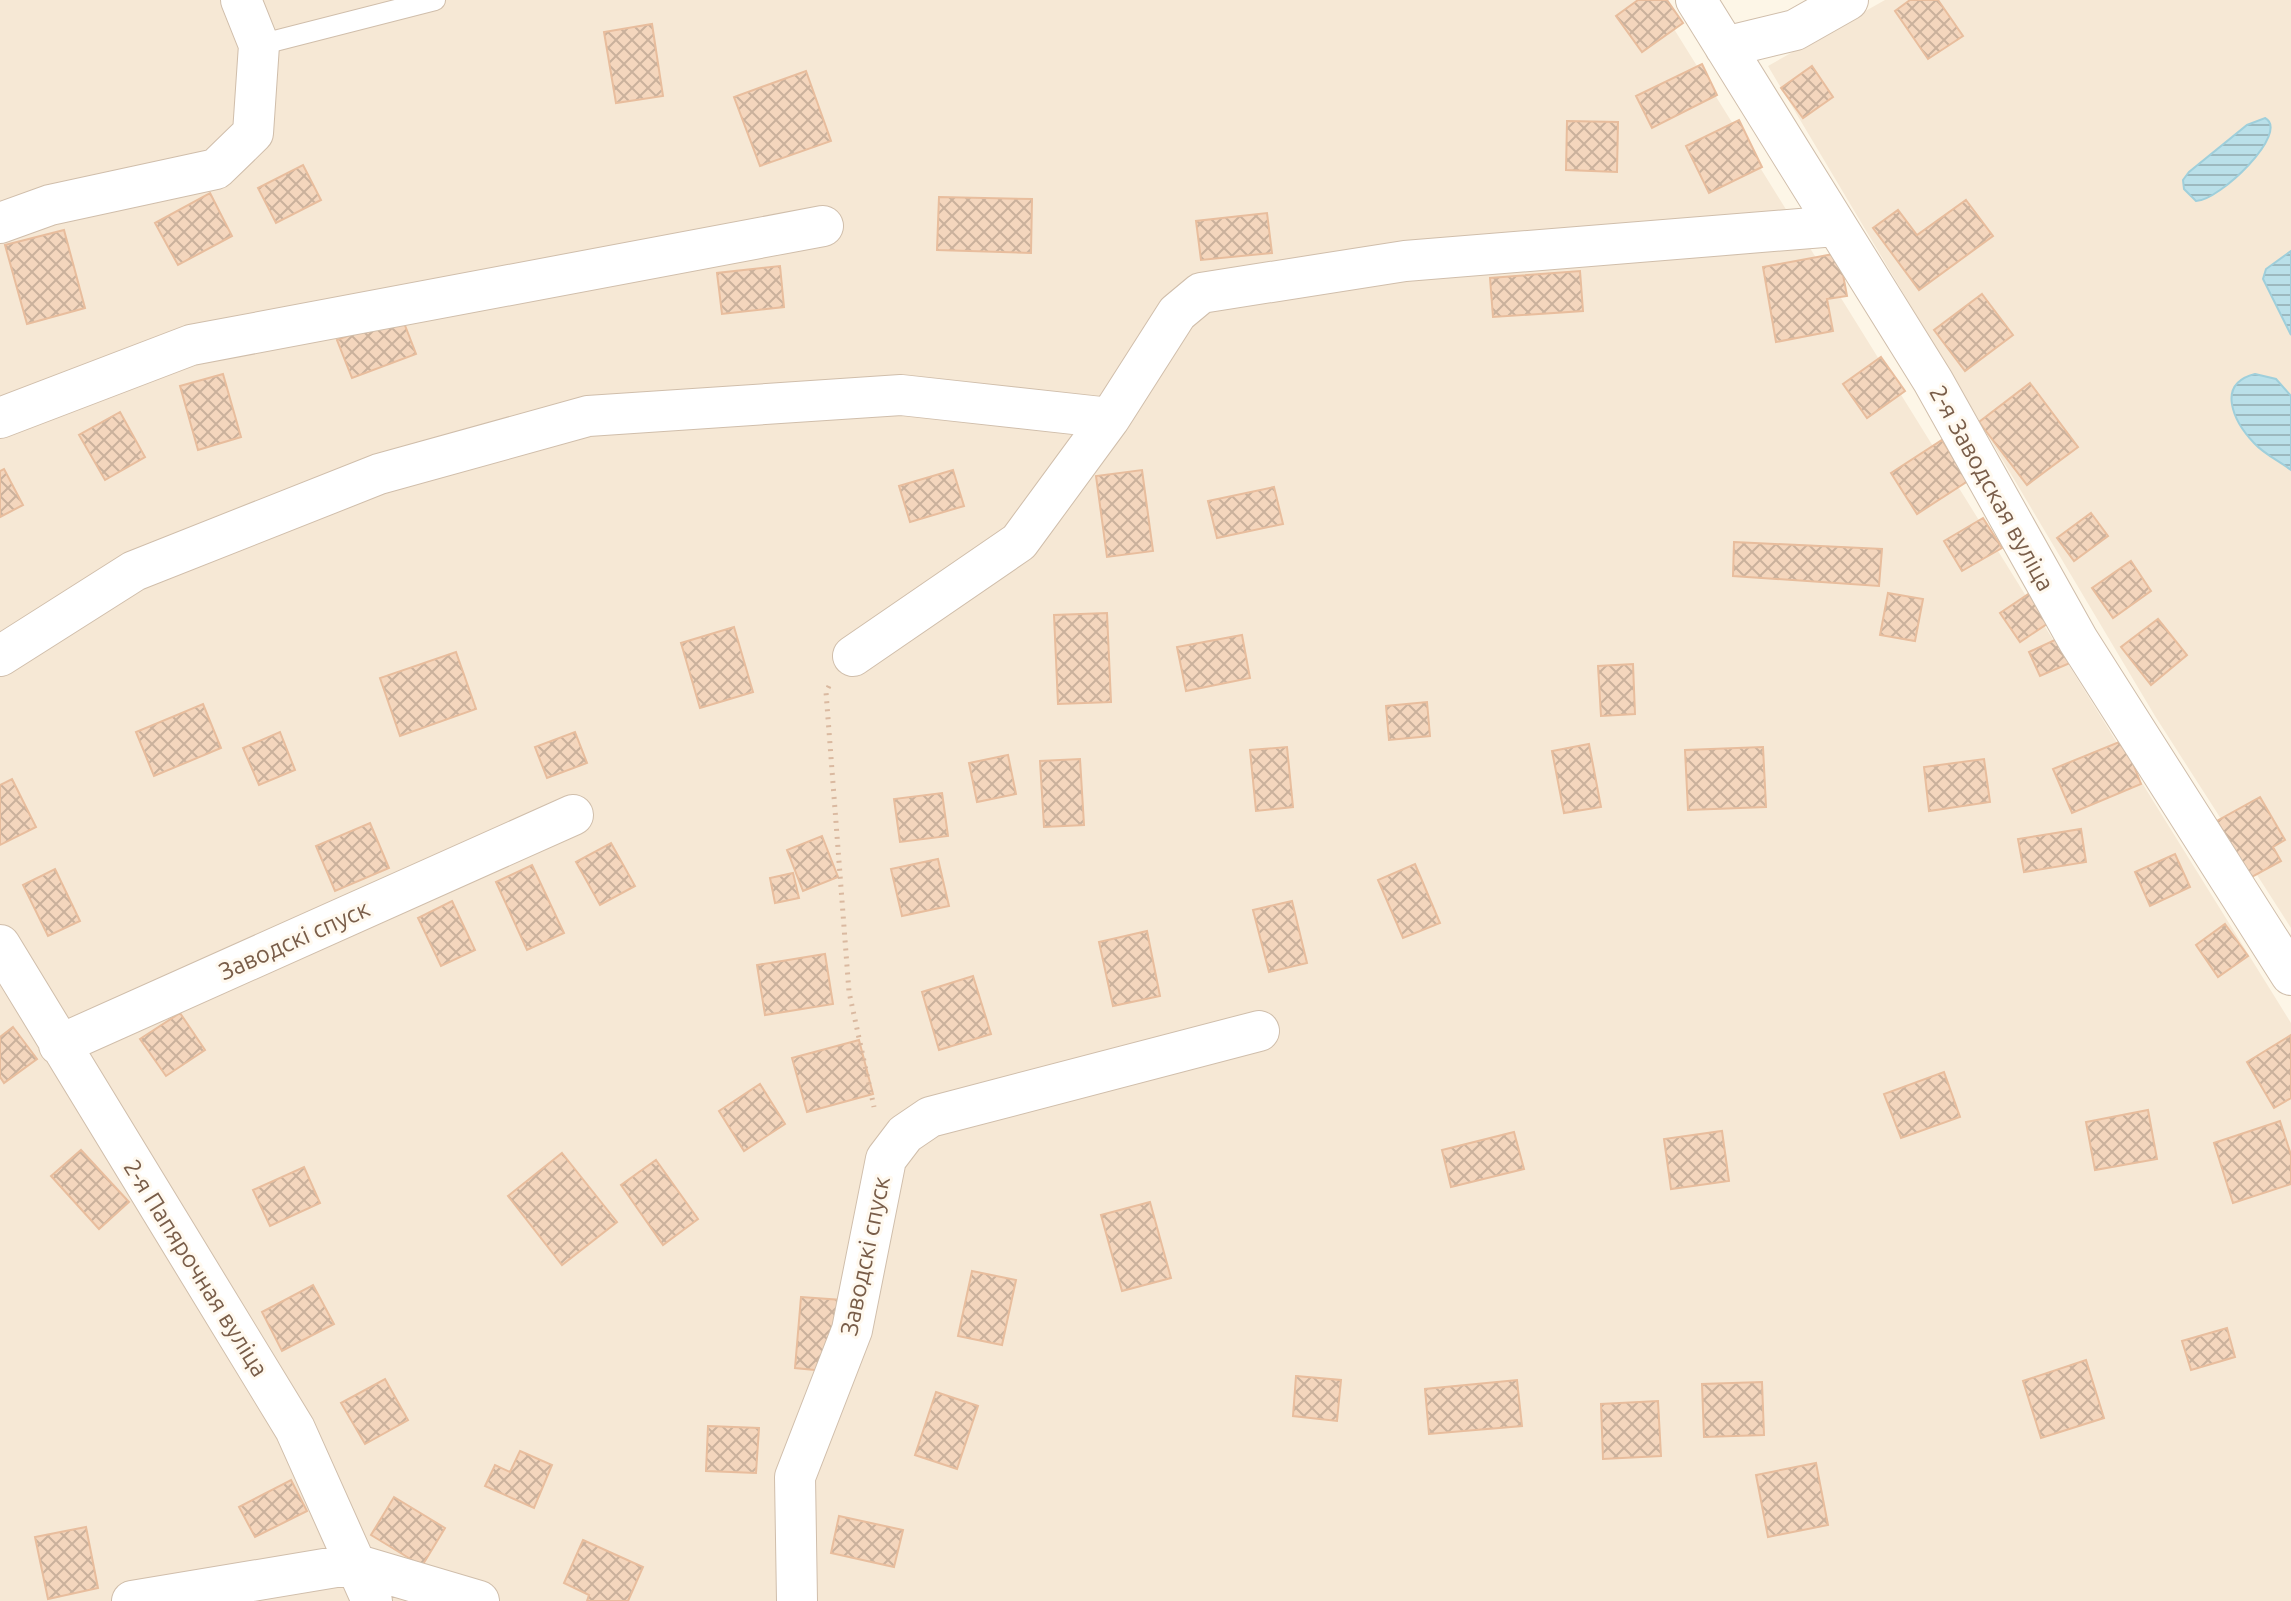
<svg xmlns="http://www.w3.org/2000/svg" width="2291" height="1601" viewBox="0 0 2291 1601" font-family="Ubuntu,sans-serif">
  <defs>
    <pattern id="water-rules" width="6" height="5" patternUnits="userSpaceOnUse" patternTransform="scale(2)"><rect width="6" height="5" fill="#bae0e9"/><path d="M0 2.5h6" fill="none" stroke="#9cb9bf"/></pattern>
    <pattern id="building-cross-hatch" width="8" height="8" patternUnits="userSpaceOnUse" patternTransform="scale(2)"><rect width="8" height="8" fill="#f4d6bd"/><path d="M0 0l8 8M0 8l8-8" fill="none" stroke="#cab19c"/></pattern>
  </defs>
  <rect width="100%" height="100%" fill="#fdf6e7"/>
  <path fill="#f6e8d5" d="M 0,0 L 1656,0 L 2291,1023 L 2291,1601 L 0,1601 Z
    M 1885,0 L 2291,0 L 2291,928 L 2155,716 L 1768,66 Z"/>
  <path fill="url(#water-rules)" stroke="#9fcfdb" stroke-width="2" d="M 2265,118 C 2291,132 2219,201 2196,201 L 2184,189 L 2183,180 L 2189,172 L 2247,125 Z
    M 2291,251 L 2291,335 L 2263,279 L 2266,269 Z
    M 2255,374 L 2276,379 L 2291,396 L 2291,470 C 2279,461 2264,454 2254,443 C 2234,422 2215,384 2255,374 Z"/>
  <path fill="url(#building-cross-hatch)" stroke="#e8bd9d" stroke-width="2" d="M 1638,0 L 1667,0 L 1683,23 L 1642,52 L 1616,16 Z
    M 1910,0 L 1938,0 L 1963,36 L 1928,59 L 1895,11 Z
    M 652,24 L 663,96 L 616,103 L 604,32 Z
    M 1702,64 L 1717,95 L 1652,128 L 1636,96 Z
    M 1812,66 L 1833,97 L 1803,118 L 1781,88 Z
    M 806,71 L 831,141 L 760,166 L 734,97 Z
    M 1739,120 L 1762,167 L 1709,193 L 1686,146 Z
    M 1567,121 L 1618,122 L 1617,172 L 1566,170 Z
    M 303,165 L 321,200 L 276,223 L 258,188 Z
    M 210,193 L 232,236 L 178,265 L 155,223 Z
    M 939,197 L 1032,199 L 1031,253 L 937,250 Z
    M 1966,200 L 1993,236 L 1919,290 L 1873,228 L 1898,210 L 1917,235 Z
    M 1267,213 L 1272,253 L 1201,260 L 1196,221 Z
    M 64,230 L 85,308 L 27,324 L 5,245 Z
    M 1839,253 L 1847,296 L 1827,299 L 1833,331 L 1776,342 L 1763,267 Z
    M 780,266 L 784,307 L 722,314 L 717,273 Z
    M 1580,271 L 1583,311 L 1493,317 L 1490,278 Z
    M 1982,294 L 2013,335 L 1965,371 L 1934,330 Z
    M 401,315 L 416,354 L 352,378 L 337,340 Z
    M 1881,357 L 1905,391 L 1867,418 L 1843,384 Z
    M 223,374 L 241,437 L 198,450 L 180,386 Z
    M 2030,383 L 2078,447 L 2027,485 L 1979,422 Z
    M 120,412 L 145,457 L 105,480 L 79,435 Z
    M 1942,440 L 1968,481 L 1917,514 L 1891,473 Z
    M 4,469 L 23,505 L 0,517 L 0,471 Z
    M 953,470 L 964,506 L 910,522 L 899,486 Z
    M 1142,470 L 1153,551 L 1107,557 L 1096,476 Z
    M 1274,487 L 1283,524 L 1217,538 L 1208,501 Z
    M 2091,513 L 2108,536 L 2074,561 L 2057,538 Z
    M 1983,518 L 2002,548 L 1962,571 L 1944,541 Z
    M 1734,542 L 1882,549 L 1879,586 L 1733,576 Z
    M 2131,561 L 2151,591 L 2113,618 L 2092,588 Z
    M 2033,591 L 2053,620 L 2020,642 L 2000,613 Z
    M 1888,593 L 1923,599 L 1915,641 L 1880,635 Z
    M 1107,613 L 1111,702 L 1058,704 L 1054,615 Z
    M 2158,619 L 2187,655 L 2151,685 L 2121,647 Z
    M 734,627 L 753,692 L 700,708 L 681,643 Z
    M 1242,635 L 1250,678 L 1186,691 L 1177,647 Z
    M 2059,638 L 2070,663 L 2040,676 L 2029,652 Z
    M 456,652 L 476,709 L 400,736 L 380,678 Z
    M 1633,664 L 1635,714 L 1601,716 L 1598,666 Z
    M 1427,702 L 1430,736 L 1389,740 L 1386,706 Z
    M 203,704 L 221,748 L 154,776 L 136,732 Z
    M 280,732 L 295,770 L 259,785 L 243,748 Z
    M 575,732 L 587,763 L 547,778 L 535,747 Z
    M 2124,740 L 2141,784 L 2072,813 L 2053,769 Z
    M 1589,744 L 1601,807 L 1564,813 L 1552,751 Z
    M 1287,747 L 1293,807 L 1256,811 L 1250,750 Z
    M 1763,747 L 1766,807 L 1688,810 L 1685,750 Z
    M 1008,755 L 1016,794 L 977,802 L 969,763 Z
    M 1080,759 L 1084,825 L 1044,827 L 1040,761 Z
    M 1984,759 L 1990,802 L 1929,811 L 1924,767 Z
    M 12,779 L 36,827 L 0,845 L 0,785 Z
    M 942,793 L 948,836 L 900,842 L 894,799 Z
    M 2260,797 L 2285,840 L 2273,847 L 2281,861 L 2250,878 L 2217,821 Z
    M 370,823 L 389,868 L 335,891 L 316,846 Z
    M 2081,829 L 2086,862 L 2024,872 L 2018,839 Z
    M 822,836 L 838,877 L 803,891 L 787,850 Z
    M 611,843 L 635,886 L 600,905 L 576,862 Z
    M 2175,854 L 2190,887 L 2150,906 L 2135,872 Z
    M 938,859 L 949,906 L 902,916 L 891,869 Z
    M 1415,864 L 1440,923 L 1403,938 L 1378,880 Z
    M 532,865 L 564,933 L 527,950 L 496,882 Z
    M 55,869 L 80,921 L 48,936 L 23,885 Z
    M 793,873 L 799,898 L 775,903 L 770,878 Z
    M 452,901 L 475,950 L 441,966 L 418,918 Z
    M 1292,901 L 1307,963 L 1269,972 L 1253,910 Z
    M 2225,924 L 2248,956 L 2218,977 L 2196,945 Z
    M 1147,931 L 1160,996 L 1113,1006 L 1099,942 Z
    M 825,954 L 833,1004 L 765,1015 L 757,965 Z
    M 973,976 L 991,1034 L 939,1050 L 922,992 Z
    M 180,1013 L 205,1050 L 166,1076 L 140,1039 Z
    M 13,1027 L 37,1059 L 4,1083 L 0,1077 L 0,1037 Z
    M 2291,1035 L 2291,1098 L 2274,1108 L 2247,1062 Z
    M 859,1040 L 873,1094 L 807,1112 L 792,1058 Z
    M 1944,1072 L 1960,1117 L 1901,1138 L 1884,1094 Z
    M 760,1084 L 785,1124 L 744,1151 L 719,1111 Z
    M 2148,1110 L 2157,1159 L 2095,1170 L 2086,1122 Z
    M 2280,1121 L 2291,1155 L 2291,1184 L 2233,1203 L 2214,1143 Z
    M 1722,1131 L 1729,1181 L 1671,1189 L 1664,1139 Z
    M 1514,1132 L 1524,1169 L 1451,1187 L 1442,1150 Z
    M 81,1150 L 129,1202 L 99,1229 L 51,1176 Z
    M 562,1153 L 617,1222 L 562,1265 L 508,1196 Z
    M 656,1160 L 698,1219 L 663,1245 L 621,1185 Z
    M 304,1167 L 320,1203 L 270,1226 L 253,1190 Z
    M 1150,1202 L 1171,1278 L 1122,1291 L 1101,1215 Z
    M 972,1271 L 1016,1280 L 1002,1345 L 958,1336 Z
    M 313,1285 L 334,1324 L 282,1351 L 262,1312 Z
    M 801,1297 L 842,1300 L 835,1372 L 795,1368 Z
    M 2227,1328 L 2235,1357 L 2191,1370 L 2182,1341 Z
    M 2086,1360 L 2104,1418 L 2041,1438 L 2023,1381 Z
    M 1296,1376 L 1341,1380 L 1337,1421 L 1293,1416 Z
    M 385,1379 L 408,1420 L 365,1444 L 341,1403 Z
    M 1517,1380 L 1522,1426 L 1429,1434 L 1425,1389 Z
    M 1762,1382 L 1764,1435 L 1704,1437 L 1702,1384 Z
    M 936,1392 L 978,1406 L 957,1469 L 915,1455 Z
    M 1658,1401 L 1661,1456 L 1603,1459 L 1601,1404 Z
    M 708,1426 L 759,1428 L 756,1473 L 706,1471 Z
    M 520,1451 L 552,1465 L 534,1508 L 485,1486 L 495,1465 L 510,1472 Z
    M 1816,1463 L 1828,1525 L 1768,1537 L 1756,1475 Z
    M 291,1480 L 307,1511 L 255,1537 L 239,1507 Z
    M 394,1497 L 445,1528 L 422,1566 L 371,1535 Z
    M 839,1516 L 903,1530 L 894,1567 L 831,1553 Z
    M 86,1527 L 98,1588 L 48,1599 L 35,1537 Z
    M 583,1540 L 643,1567 L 628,1601 L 587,1601 L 589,1595 L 564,1583 Z"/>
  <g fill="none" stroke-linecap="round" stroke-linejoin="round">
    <g stroke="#d0beab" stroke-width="22">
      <path id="lane" d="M 259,45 L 435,0"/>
    </g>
    <g stroke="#d0beab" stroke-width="42">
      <path id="street" d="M 1696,0 L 1933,381 L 2078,640 L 2291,975
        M 1725,47 L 1795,30 L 1848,0
        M 0,223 L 50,205 L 216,169 L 253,133 L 259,45 L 241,0
        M 0,418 L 191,345 L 823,226
        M 0,656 L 134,571 L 379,474 L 588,416 L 901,395 L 1110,418
        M 853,656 L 1019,542 L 1110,418 L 1177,313 L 1201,293 L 1405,261 L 1836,226
        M 0,945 L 295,1429 L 372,1601
        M 59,1045 L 573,815
        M 132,1601 L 354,1564 L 479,1601
        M 797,1601 L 795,1477 L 852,1330 L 886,1159 L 905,1134 L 930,1117 L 1259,1031"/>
    </g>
    <path stroke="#dab9a0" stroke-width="5" stroke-dasharray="2 6" stroke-linecap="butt" d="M 829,686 L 826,692 L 849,992 L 874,1107"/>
    <use href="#lane" stroke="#fff" stroke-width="20"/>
    <use href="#street" stroke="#fff" stroke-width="40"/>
  </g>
  <g text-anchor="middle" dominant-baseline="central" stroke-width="6" stroke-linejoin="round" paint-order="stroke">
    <g font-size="24" fill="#795d49" stroke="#fff9ef">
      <text transform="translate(1992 488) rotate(61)">2-я Заводская вуліца</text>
      <text transform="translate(294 940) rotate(-24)">Заводскі спуск</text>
      <text transform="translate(865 1256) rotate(-78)">Заводскі спуск</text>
      <text transform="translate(196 1268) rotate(58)">2-я Папярочная вуліца</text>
    </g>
  </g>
</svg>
